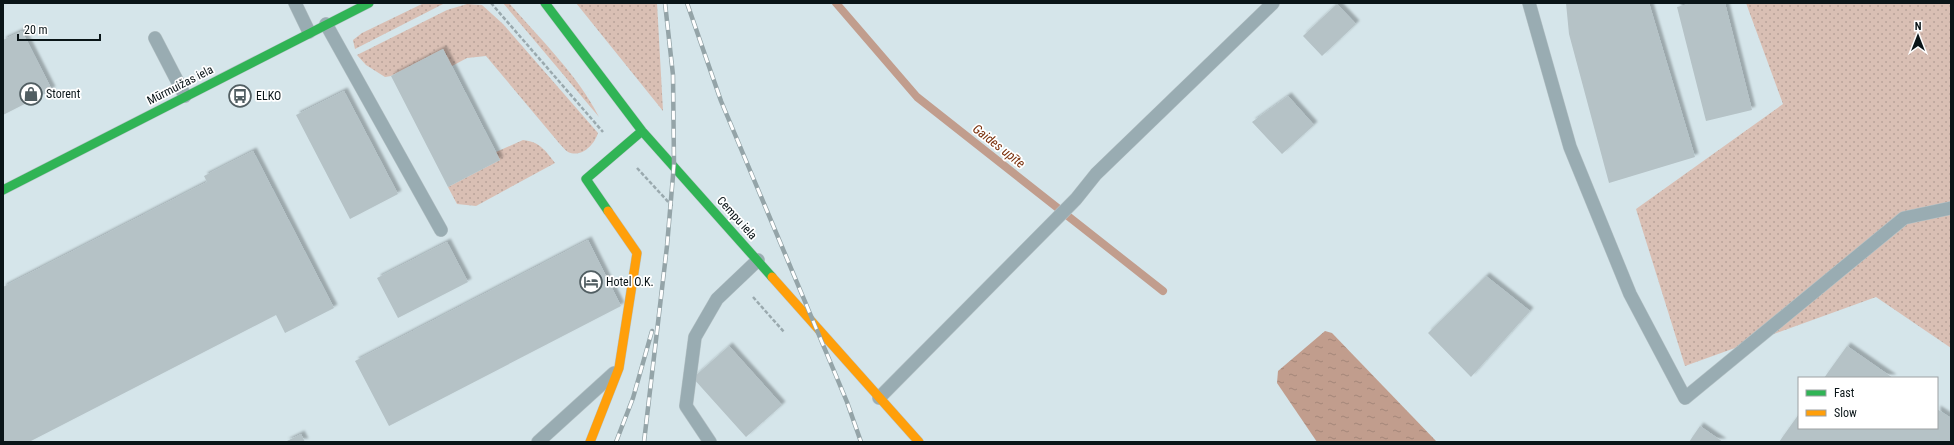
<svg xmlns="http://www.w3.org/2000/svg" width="1954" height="445" viewBox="0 0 1954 445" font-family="'Roboto Condensed',sans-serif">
  <defs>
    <pattern id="grass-dots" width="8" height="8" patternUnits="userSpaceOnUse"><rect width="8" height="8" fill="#d9bfb4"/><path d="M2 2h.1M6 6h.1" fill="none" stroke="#b9a39a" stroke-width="1.8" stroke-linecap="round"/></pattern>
    <pattern id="water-ripples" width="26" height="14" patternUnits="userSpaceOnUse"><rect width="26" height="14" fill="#c19d8d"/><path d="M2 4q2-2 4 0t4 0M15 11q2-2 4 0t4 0" fill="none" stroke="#a48679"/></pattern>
    <filter id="shadow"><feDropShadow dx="3.5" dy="-3.5" stdDeviation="1" flood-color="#0004"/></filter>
  </defs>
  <rect width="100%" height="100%" fill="#d5e5ea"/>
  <path fill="url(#grass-dots)" d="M 424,3 L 445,3 L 355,49 L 353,40 L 362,33 Z
    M 503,3 L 509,3 C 540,39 577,74 599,117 Z
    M 576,3 L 657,3 L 663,111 Z
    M 1746,3 L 1951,3 L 1951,348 L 1876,297 L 1685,366 L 1636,209 L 1783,104 Z
    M 467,4 L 482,5 L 503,24 L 598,133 C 594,145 582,158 568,152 C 565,150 562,146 559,143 L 486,56 L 467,58 L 452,66 L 443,49 L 391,76 L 385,77 L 366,65 L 357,55 L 447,10 Z
    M 523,140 C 540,142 545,150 555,163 L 476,206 L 457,204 L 448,187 L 500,160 L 496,152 Z"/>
  <path fill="url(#water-ripples)" d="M 1325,331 L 1332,333 L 1437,442 L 1317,442 L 1277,383 L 1278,371 Z"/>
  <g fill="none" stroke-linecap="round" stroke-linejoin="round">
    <path stroke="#c19d8d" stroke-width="8" d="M 836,3 L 917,97 L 1163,291"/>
  </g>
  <path fill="#b5c2c6" filter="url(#shadow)" d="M 1566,3 L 1649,3 L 1695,157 L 1609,183 L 1569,34 Z
    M 1692,3 L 1725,3 L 1752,110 L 1706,121 L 1677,7 Z
    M 1337,4 L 1356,24 L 1322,56 L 1303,36 Z
    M 22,31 L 52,90 L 3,115 L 3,40 Z
    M 443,49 L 500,160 L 448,187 L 391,76 Z
    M 344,91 L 398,194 L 350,219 L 296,115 Z
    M 1288,96 L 1314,125 L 1282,154 L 1252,122 Z
    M 253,151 L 334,308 L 285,333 L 276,315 L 29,442 L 3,442 L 3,287 L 207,182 L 204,176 Z
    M 588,240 L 621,306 L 389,426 L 355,361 Z
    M 447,242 L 468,282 L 398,318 L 377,278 Z
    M 1486,276 L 1530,311 L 1471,377 L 1428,333 Z
    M 729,346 L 782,405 L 746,437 L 693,378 Z
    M 1847,346 L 1893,378 L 1824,378 Z
    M 1937,409 L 1951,418 L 1951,442 L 1779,442 L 1799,414 L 1799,428 L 1937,428 Z
    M 1700,426 L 1723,442 L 1689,442 Z
    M 301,434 L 305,442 L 285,442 Z"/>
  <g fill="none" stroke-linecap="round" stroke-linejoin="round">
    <g stroke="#b6c3c7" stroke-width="14">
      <path id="lane" d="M 295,3 L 309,32
        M 1529,3 L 1570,147 L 1630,294 L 1685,398 L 1904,218 L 1951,208
        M 326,24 L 441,230
        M 155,38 L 185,96
        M 879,398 L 1076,199 L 1096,174 L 1273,3
        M 538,442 L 614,373
        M 710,442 L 686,406 L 695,337 L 717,299 L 758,260"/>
    </g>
    <g stroke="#b6c3c7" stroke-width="10">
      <path id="fast" d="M 545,3 L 642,131 L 772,277
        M 3,190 L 369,3
        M 608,211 L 586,179 L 642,131"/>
    </g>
    <g stroke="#b6c3c7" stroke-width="10">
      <path id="slow" d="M 772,277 L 919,442
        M 590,442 L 619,368 L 637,253 L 608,211"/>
    </g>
    <path stroke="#9aa9ae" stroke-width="2.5" stroke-dasharray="4 2" stroke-linecap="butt" d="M 491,3 L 603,132
      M 637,168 L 673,207
      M 753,297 L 784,332"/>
    <use href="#lane" stroke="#99acb2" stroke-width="13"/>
    <use href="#fast" stroke="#30b455" stroke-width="9"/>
    <use href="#slow" stroke="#ff9f0a" stroke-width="9"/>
    <g stroke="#94a4a8" stroke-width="4.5">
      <path id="rail" d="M 687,3 L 721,101 L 847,402 L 861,442
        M 616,442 L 633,398 L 652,331
        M 644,442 L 667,246 L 674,164 L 673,75 L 665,3"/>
    </g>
    <use href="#rail" stroke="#fff" stroke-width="3" stroke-dasharray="9" stroke-linecap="butt"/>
  </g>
  <defs>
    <g id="shop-ring" transform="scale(1.15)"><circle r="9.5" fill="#fff" stroke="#515e62" stroke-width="1.5"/><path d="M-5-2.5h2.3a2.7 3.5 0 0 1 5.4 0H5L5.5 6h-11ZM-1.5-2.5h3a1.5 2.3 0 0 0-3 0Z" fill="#515e62"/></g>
    <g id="bus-ring" transform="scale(1.15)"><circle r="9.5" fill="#fff" stroke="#515e62" stroke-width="1.5"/><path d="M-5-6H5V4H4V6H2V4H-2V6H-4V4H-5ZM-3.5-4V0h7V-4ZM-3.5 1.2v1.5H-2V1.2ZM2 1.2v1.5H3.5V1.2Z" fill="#515e62"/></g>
    <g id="hotel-ring" transform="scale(1.15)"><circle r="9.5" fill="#fff" stroke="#515e62" stroke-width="1.5"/><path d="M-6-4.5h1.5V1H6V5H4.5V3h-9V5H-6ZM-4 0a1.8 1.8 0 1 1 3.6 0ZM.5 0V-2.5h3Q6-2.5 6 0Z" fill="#515e62"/></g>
  </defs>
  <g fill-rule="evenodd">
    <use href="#shop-ring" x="31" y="94"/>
    <use href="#bus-ring" x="240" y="96"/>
    <use href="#hotel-ring" x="591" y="282"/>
  </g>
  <g text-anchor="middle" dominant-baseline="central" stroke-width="3.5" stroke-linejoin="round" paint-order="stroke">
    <g font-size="12" fill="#0a1518" stroke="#fff">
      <text transform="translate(180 85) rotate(-27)">Mūrmuižas iela</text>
      <text transform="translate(737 218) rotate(48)">Cempu iela</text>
    </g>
    <g font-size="12" fill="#0a1518" stroke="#fff" text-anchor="start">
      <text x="46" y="94">Storent</text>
      <text x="256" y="96">ELKO</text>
      <text x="606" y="282">Hotel O.K.</text>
    </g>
    <g font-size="13" font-style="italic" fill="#782e09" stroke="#fff">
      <text transform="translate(999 146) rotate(38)">Gaides upīte</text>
    </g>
  </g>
  <rect width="1954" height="445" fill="none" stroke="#0a1518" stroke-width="8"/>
  <rect x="1798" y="377" width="140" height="52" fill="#ffffff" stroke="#9da1a3"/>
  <rect x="1806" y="390" width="20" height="6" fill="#30b455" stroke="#9da1a3"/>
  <text x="1834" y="397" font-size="12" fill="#0a1518">Fast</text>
  <rect x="1806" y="410" width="20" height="6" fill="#ff9f0a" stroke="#9da1a3"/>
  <text x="1834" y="417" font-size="12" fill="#0a1518">Slow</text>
  <g transform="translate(1918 36)" stroke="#ffffff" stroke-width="3" paint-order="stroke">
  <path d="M0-3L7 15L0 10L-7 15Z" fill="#0a1518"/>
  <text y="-6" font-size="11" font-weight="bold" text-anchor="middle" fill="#0a1518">N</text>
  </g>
  <path d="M18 34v6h82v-6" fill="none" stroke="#0a1518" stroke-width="2"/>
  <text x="24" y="34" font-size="12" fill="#0a1518" stroke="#ffffff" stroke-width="3" paint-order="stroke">20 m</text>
</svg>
